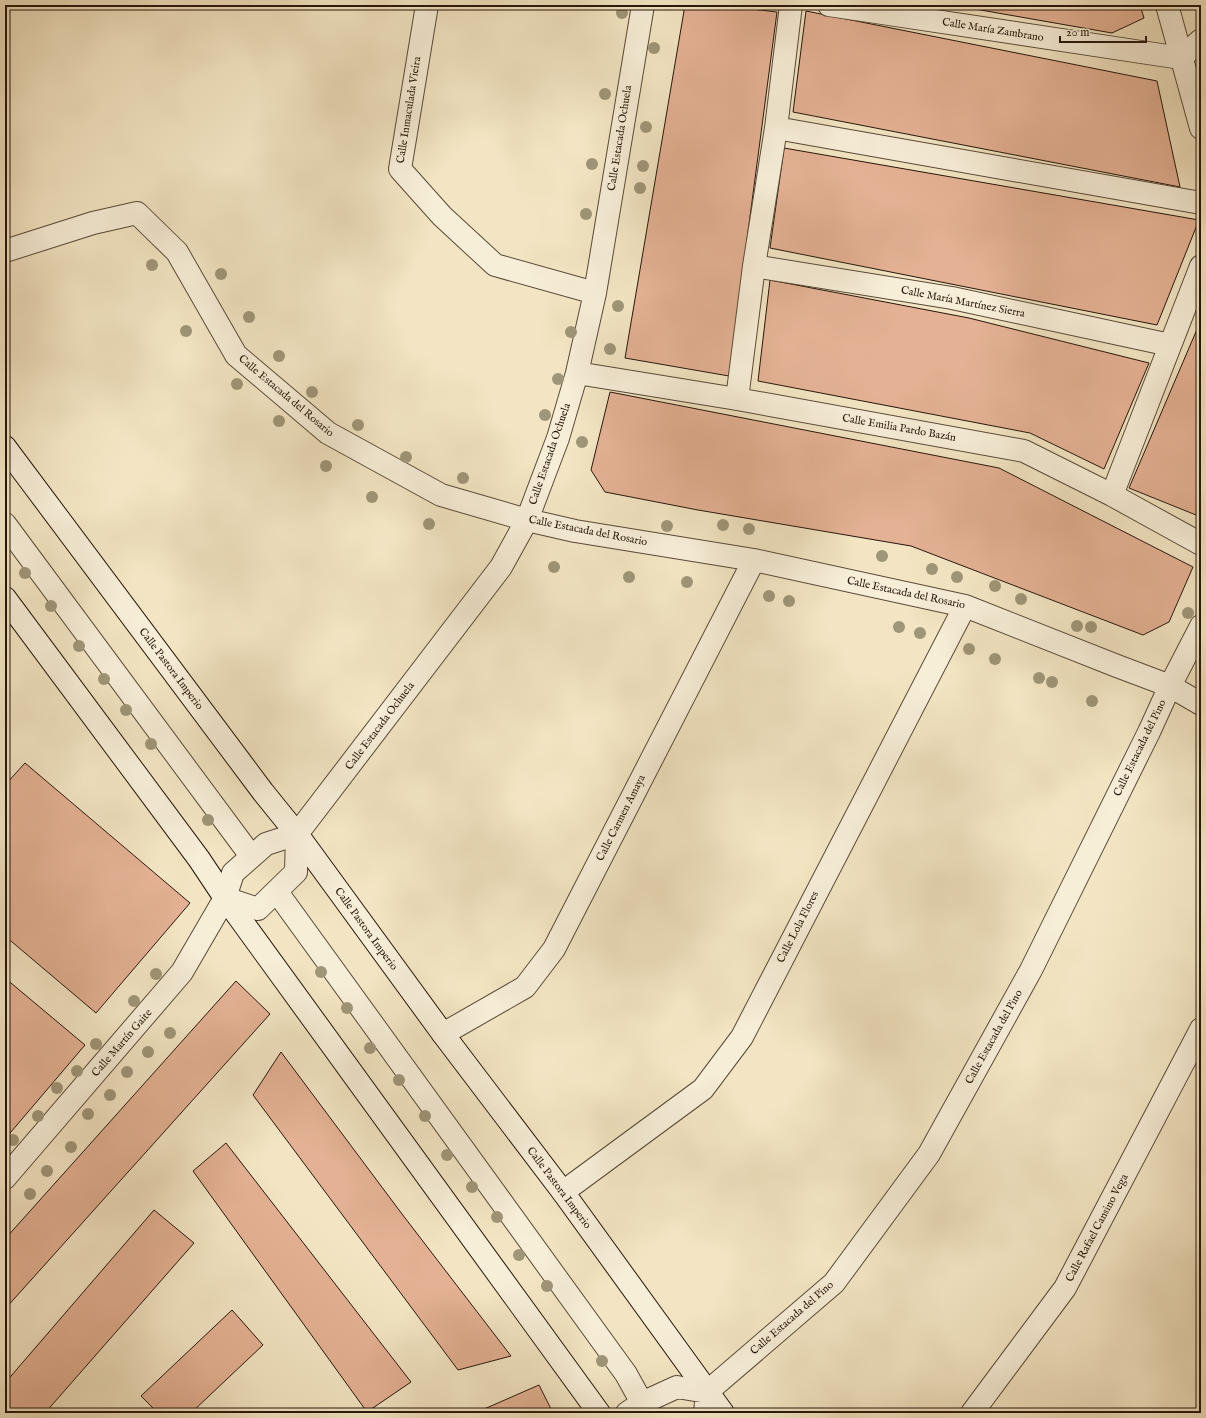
<svg xmlns="http://www.w3.org/2000/svg" width="1206" height="1418" viewBox="0 0 1206 1418" font-family="'IM FELL English',serif">
  <rect width="100%" height="100%" fill="#f3e5c3"/>
  <filter id="stains"><feTurbulence type="fractalNoise" baseFrequency=".005" numOctaves="4"/><feColorMatrix values="0 0 0 0 .2 0 0 0 0 .09 0 0 0 0 .02 0 0 0 .5 -.17"/></filter>
  <radialGradient id="worn" r=".72"><stop offset=".6" stop-color="#630" stop-opacity="0"/><stop offset="1" stop-color="#630" stop-opacity=".3"/></radialGradient>
  <path fill="#e4b194" stroke="#26160a" d="M 685,5 L 717,5 L 777,12 L 729,376 L 625,358 Z
    M 952,5 L 1140,5 L 1144,18 L 1112,33 Z
    M 806,11 L 1157,81 L 1180,187 L 793,112 Z
    M 784,148 L 1199,220 L 1157,325 L 770,248 Z
    M 770,280 L 969,318 L 1149,363 L 1104,469 L 1030,433 L 758,381 Z
    M 1201,320 L 1201,517 L 1129,488 Z
    M 610,392 L 999,468 L 1193,567 L 1169,622 L 1143,635 L 911,546 L 698,510 L 605,492 L 591,470 Z
    M 25,763 L 190,903 L 96,1013 L 5,936 L 5,785 Z
    M 5,978 L 85,1045 L 5,1139 Z
    M 236,981 L 270,1014 L 5,1309 L 5,1239 Z
    M 281,1052 L 402,1214 L 511,1356 L 458,1370 L 253,1095 Z
    M 226,1143 L 411,1382 L 367,1412 L 193,1171 Z
    M 154,1210 L 194,1243 L 45,1413 L 15,1413 L 5,1404 L 5,1383 Z
    M 232,1310 L 263,1345 L 191,1413 L 158,1413 L 141,1396 Z
    M 539,1385 L 553,1413 L 475,1413 Z"/>
  <g fill="none" stroke-linecap="round" stroke-linejoin="round">
    <g stroke="#594a38" stroke-width="24">
      <path id="street" d="M 427,5 L 400,169 L 442,216 L 495,265 L 595,293
        M 829,5 L 1181,58 L 1201,40
        M 1167,5 L 1201,128
        M 776,128 L 1201,203
        M 5,251 L 93,223 L 137,213 L 177,252 L 236,355 L 328,433 L 441,495 L 527,520 L 575,531 L 754,560 L 965,606 L 1117,666 L 1170,686 L 1201,704
        M 754,266 L 952,298 L 1170,345
        M 577,373 L 737,399 L 1024,451 L 1112,495 L 1201,544
        M 737,399 L 754,266 L 776,128 L 791,5
        M 1112,495 L 1201,266
        M 5,524 L 251,856
        M 297,834 L 501,567 L 527,520 L 558,438 L 577,373 L 595,293 L 643,5
        M 277,892 L 626,1374 L 642,1403
        M 225,898 L 258,909 L 296,872 L 297,834
        M 443,1034 L 525,987 L 554,949 L 754,560
        M 5,1178 L 182,972 L 225,898 L 233,873 L 266,844 L 297,834
        M 563,1192 L 703,1089 L 742,1037 L 965,606
        M 707,1392 L 834,1283 L 929,1154 L 1031,970 L 1149,732 L 1170,686 L 1201,626
        M 627,1413 L 642,1403 L 677,1387 L 707,1392
        M 705,1413 L 707,1392
        M 972,1413 L 1065,1288 L 1201,1029"/>
    </g>
    <g stroke="#26160a" stroke-width="24">
      <path id="secondary" d="M 5,447 L 263,792 L 297,834 L 443,1034 L 563,1192 L 723,1413
        M 5,598 L 199,859 L 225,898 L 599,1413"/>
    </g>
    <use href="#street" stroke="#f7eed8" stroke-width="22"/>
    <use href="#secondary" stroke="#f7eed8" stroke-width="22"/>
  </g>
  <g fill="#9f9578">
    <circle cx="622" cy="13" r="6"/>
    <circle cx="654" cy="48" r="6"/>
    <circle cx="605" cy="94" r="6"/>
    <circle cx="646" cy="127" r="6"/>
    <circle cx="592" cy="164" r="6"/>
    <circle cx="643" cy="166" r="6"/>
    <circle cx="640" cy="188" r="6"/>
    <circle cx="586" cy="214" r="6"/>
    <circle cx="152" cy="265" r="6"/>
    <circle cx="221" cy="274" r="6"/>
    <circle cx="618" cy="306" r="6"/>
    <circle cx="249" cy="317" r="6"/>
    <circle cx="186" cy="331" r="6"/>
    <circle cx="571" cy="332" r="6"/>
    <circle cx="610" cy="349" r="6"/>
    <circle cx="279" cy="356" r="6"/>
    <circle cx="558" cy="379" r="6"/>
    <circle cx="237" cy="384" r="6"/>
    <circle cx="312" cy="392" r="6"/>
    <circle cx="545" cy="415" r="6"/>
    <circle cx="279" cy="421" r="6"/>
    <circle cx="358" cy="425" r="6"/>
    <circle cx="582" cy="442" r="6"/>
    <circle cx="406" cy="457" r="6"/>
    <circle cx="326" cy="466" r="6"/>
    <circle cx="463" cy="478" r="6"/>
    <circle cx="372" cy="497" r="6"/>
    <circle cx="429" cy="524" r="6"/>
    <circle cx="723" cy="525" r="6"/>
    <circle cx="667" cy="526" r="6"/>
    <circle cx="749" cy="529" r="6"/>
    <circle cx="882" cy="556" r="6"/>
    <circle cx="554" cy="567" r="6"/>
    <circle cx="932" cy="569" r="6"/>
    <circle cx="25" cy="573" r="6"/>
    <circle cx="629" cy="577" r="6"/>
    <circle cx="957" cy="577" r="6"/>
    <circle cx="687" cy="582" r="6"/>
    <circle cx="995" cy="586" r="6"/>
    <circle cx="769" cy="596" r="6"/>
    <circle cx="1021" cy="599" r="6"/>
    <circle cx="789" cy="601" r="6"/>
    <circle cx="51" cy="606" r="6"/>
    <circle cx="1188" cy="613" r="6"/>
    <circle cx="1077" cy="626" r="6"/>
    <circle cx="899" cy="627" r="6"/>
    <circle cx="1091" cy="627" r="6"/>
    <circle cx="920" cy="633" r="6"/>
    <circle cx="79" cy="646" r="6"/>
    <circle cx="969" cy="649" r="6"/>
    <circle cx="995" cy="659" r="6"/>
    <circle cx="1039" cy="678" r="6"/>
    <circle cx="104" cy="679" r="6"/>
    <circle cx="1052" cy="682" r="6"/>
    <circle cx="1092" cy="701" r="6"/>
    <circle cx="126" cy="710" r="6"/>
    <circle cx="151" cy="744" r="6"/>
    <circle cx="208" cy="820" r="6"/>
    <circle cx="321" cy="972" r="6"/>
    <circle cx="156" cy="974" r="6"/>
    <circle cx="134" cy="1001" r="6"/>
    <circle cx="347" cy="1008" r="6"/>
    <circle cx="170" cy="1033" r="6"/>
    <circle cx="96" cy="1044" r="6"/>
    <circle cx="370" cy="1048" r="6"/>
    <circle cx="148" cy="1052" r="6"/>
    <circle cx="77" cy="1071" r="6"/>
    <circle cx="127" cy="1072" r="6"/>
    <circle cx="399" cy="1080" r="6"/>
    <circle cx="57" cy="1088" r="6"/>
    <circle cx="110" cy="1095" r="6"/>
    <circle cx="88" cy="1114" r="6"/>
    <circle cx="38" cy="1116" r="6"/>
    <circle cx="425" cy="1116" r="6"/>
    <circle cx="13" cy="1140" r="6"/>
    <circle cx="71" cy="1147" r="6"/>
    <circle cx="447" cy="1155" r="6"/>
    <circle cx="47" cy="1171" r="6"/>
    <circle cx="472" cy="1187" r="6"/>
    <circle cx="30" cy="1194" r="6"/>
    <circle cx="497" cy="1217" r="6"/>
    <circle cx="519" cy="1255" r="6"/>
    <circle cx="547" cy="1286" r="6"/>
    <circle cx="602" cy="1361" r="6"/>
  </g>
  <g text-anchor="middle" dominant-baseline="central" stroke-width="3" stroke-linejoin="round" paint-order="stroke">
    <g font-size="11" fill="#26160a" stroke="#f7eed8">
      <text transform="translate(993 30) rotate(9)">Calle María Zambrano</text>
      <text transform="translate(409 110) rotate(-81)">Calle Inmaculada Vieira</text>
      <text transform="translate(620 138) rotate(-81)">Calle Estacada Ochuela</text>
      <text transform="translate(963 302) rotate(11)">Calle María Martínez Sierra</text>
      <text transform="translate(286 396) rotate(40)">Calle Estacada del Rosario</text>
      <text transform="translate(899 428) rotate(10)">Calle Emilia Pardo Bazán</text>
      <text transform="translate(550 454) rotate(-71)">Calle Estacada Ochuela</text>
      <text transform="translate(588 531) rotate(11)">Calle Estacada del Rosario</text>
      <text transform="translate(906 593) rotate(12)">Calle Estacada del Rosario</text>
      <text transform="translate(171 669) rotate(53)">Calle Pastora Imperio</text>
      <text transform="translate(380 726) rotate(-53)">Calle Estacada Ochuela</text>
      <text transform="translate(1140 748) rotate(-64)">Calle Estacada del Pino</text>
      <text transform="translate(621 818) rotate(-63)">Calle Carmen Amaya</text>
      <text transform="translate(798 927) rotate(-63)">Calle Lola Flores</text>
      <text transform="translate(366 929) rotate(54)">Calle Pastora Imperio</text>
      <text transform="translate(994 1037) rotate(-61)">Calle Estacada del Pino</text>
      <text transform="translate(122 1043) rotate(-49)">Calle Martín Gaite</text>
      <text transform="translate(559 1188) rotate(53)">Calle Pastora Imperio</text>
      <text transform="translate(1097 1228) rotate(-62)">Calle Rafael Cansino Vega</text>
      <text transform="translate(792 1318) rotate(-41)">Calle Estacada del Pino</text>
    </g>
  </g>
  <rect width="1206" height="1418" fill="none" stroke="#f3e5c3" stroke-width="20"/>
  <rect x="6" y="6" width="1194" height="1406" fill="none" stroke="#26160a" stroke-width="2"/>
  <rect x="10" y="10" width="1186" height="1398" fill="none" stroke="#26160a"/>
  <path d="M1060 36v6h86v-6" fill="none" stroke="#26160a" stroke-width="2"/>
  <text x="1066" y="36" font-size="12" fill="#26160a" stroke="#f7eed8" stroke-width="3" paint-order="stroke">20 m</text>
  <rect width="100%" height="100%" filter="url(#stains)"/>
  <rect width="100%" height="100%" fill="url(#worn)"/>
</svg>
